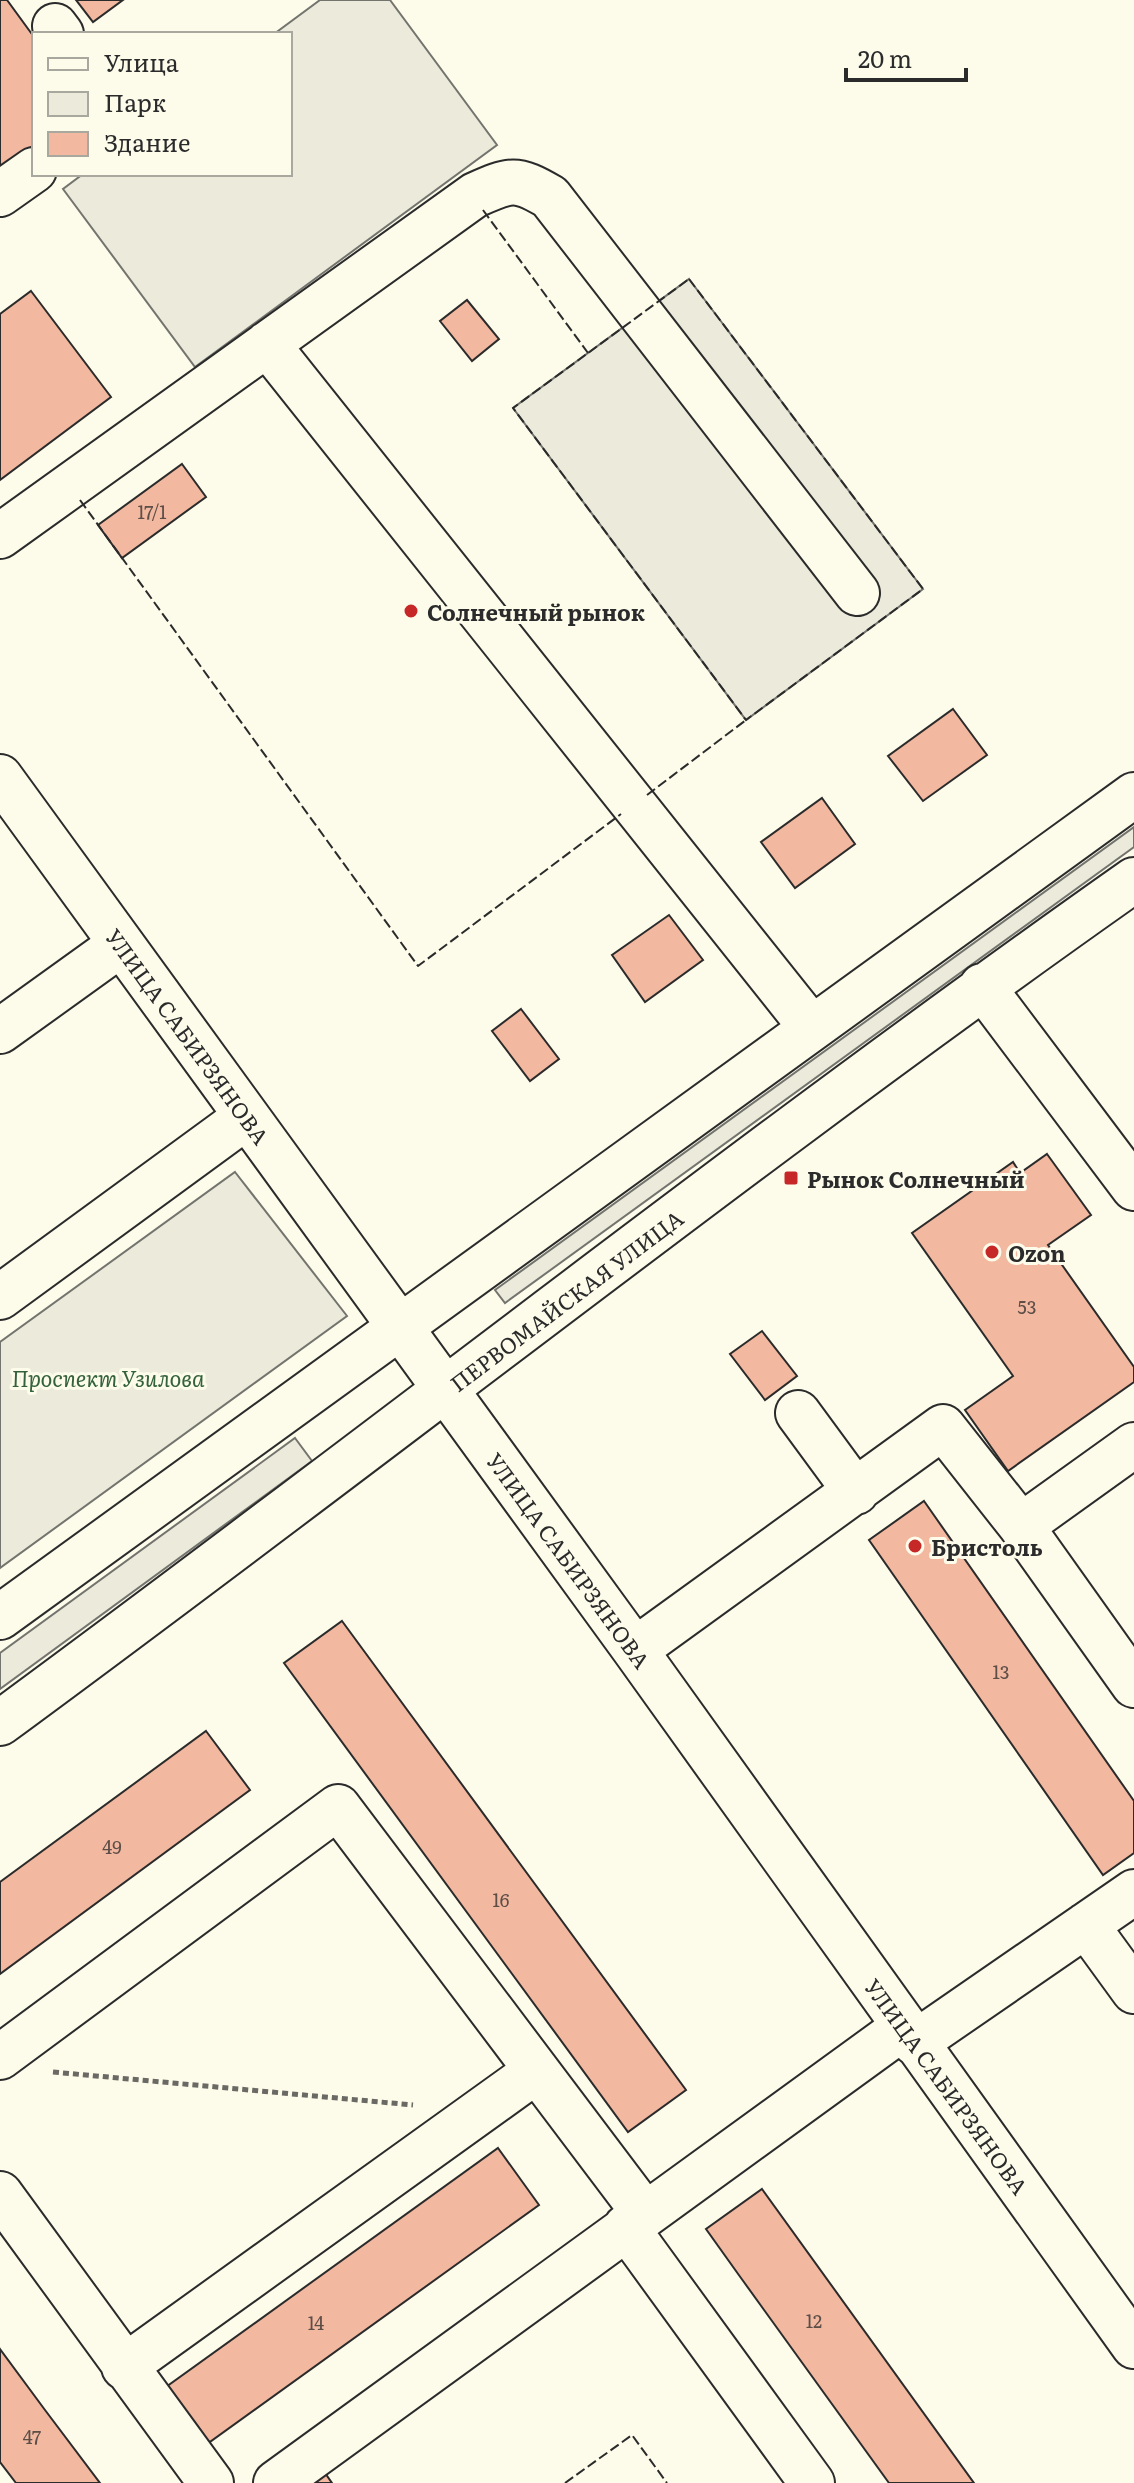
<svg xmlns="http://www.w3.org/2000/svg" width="1134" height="2483" viewBox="0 0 1134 2483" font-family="Literata,serif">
  <rect width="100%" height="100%" fill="#fdfbea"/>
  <path fill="#ecebdb" stroke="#74746e" stroke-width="2" d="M 1134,827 L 1134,847 L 505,1303 L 495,1290 Z
    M 235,1172 L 347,1316 L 0,1568 L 0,1342 Z
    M 295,1438 L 312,1461 L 0,1689 L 0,1653 Z"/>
  <path fill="#eceadb" stroke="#74746e" stroke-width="2" d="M 320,0 L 390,0 L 497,145 L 195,367 L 63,189 L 83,174 L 290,174 L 290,34 L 274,34 Z
    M 689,279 L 923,589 L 746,720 L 513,408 Z"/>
  <path fill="#f2b8a0" stroke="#2b2b2b" stroke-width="2" d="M 0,0 L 7,0 L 34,37 L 34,145 L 0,169 Z
    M 76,0 L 123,0 L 93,22 Z
    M 31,291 L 111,397 L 0,480 L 0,314 Z
    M 467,300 L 499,339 L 472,361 L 440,321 Z
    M 182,464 L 206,497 L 122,558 L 98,525 Z
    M 953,709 L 987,755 L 923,801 L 888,756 Z
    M 822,798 L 855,844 L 795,888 L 761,842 Z
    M 669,915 L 703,960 L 645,1002 L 612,955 Z
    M 521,1009 L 559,1059 L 530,1081 L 492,1031 Z
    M 1047,1154 L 1091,1215 L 1048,1245 L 1134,1367 L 1134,1382 L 1008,1471 L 965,1410 L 1013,1376 L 912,1233 L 1013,1162 L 1020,1173 Z
    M 762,1331 L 797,1376 L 765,1400 L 730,1354 Z
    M 924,1501 L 1134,1801 L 1134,1853 L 1103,1875 L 869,1540 Z
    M 342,1621 L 686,2090 L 628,2132 L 284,1663 Z
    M 206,1731 L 250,1790 L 0,1974 L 0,1882 Z
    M 498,2148 L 539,2205 L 207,2444 L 166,2387 Z
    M 762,2189 L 974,2483 L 889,2483 L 741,2278 L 706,2229 Z
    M 0,2349 L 45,2410 L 100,2483 L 16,2483 L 0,2462 Z
    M 323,2470 L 332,2483 L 305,2483 Z"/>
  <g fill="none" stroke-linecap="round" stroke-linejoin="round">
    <g stroke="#2b2b2b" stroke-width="48">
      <path id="minor" d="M 55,26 L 61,34
        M 0,194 L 34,170
        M 267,344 L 811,1027
        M 0,536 L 475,195 C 511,179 516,177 550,197 L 857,593
        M 0,777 L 635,1650 L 1134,2346
        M 982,986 L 1134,1188
        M 0,1031 L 121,944
        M 0,1297 L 246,1117
        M 798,1413 L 856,1492
        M 1021,1526 L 1134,1445
        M 0,1617 L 1134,795
        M 635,1650 L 943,1427 L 1021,1526 L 1134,1685
        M 0,1723 C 380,1444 749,1151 1134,880
        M 1086,1925 L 1134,1991
        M 915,2043 L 1134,1892
        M 0,2057 L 338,1807 L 645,2214
        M 0,2194 L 211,2483
        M 626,2227 L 812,2483
        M 124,2367 L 536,2071
        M 276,2483 L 904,2027"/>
    </g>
    <path stroke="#6a6964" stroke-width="5" stroke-dasharray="6 4" stroke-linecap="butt" d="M 53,2072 L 413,2105"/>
    <use href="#minor" stroke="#fdfbea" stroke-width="44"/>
    <path stroke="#2b2b2b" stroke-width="2" stroke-dasharray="10 4" stroke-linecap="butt" d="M 483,210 L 588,353
      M 689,279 L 923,589 L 746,720 L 513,408 Z
      M 80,500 L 418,966 L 621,814
      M 647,795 L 746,720
      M 565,2483 L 632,2435 L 667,2483"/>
  </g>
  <g fill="#c62828" stroke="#fdfbea" stroke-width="3">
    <circle cx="411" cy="611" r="8"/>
    <rect x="783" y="1170" width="16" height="16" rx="4"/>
    <circle cx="992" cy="1252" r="8"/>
    <circle cx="915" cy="1546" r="8"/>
  </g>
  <g text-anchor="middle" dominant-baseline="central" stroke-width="6" stroke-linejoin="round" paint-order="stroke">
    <g font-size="18" fill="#5d4e48">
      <text x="152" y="511">17/1</text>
      <text x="1027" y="1306">53</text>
      <text x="1001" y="1671">13</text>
      <text x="112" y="1846">49</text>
      <text x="501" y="1899">16</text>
      <text x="814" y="2320">12</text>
      <text x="316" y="2322">14</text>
      <text x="32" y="2436">47</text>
    </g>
    <g font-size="22" font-weight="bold" fill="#2b2b2b" stroke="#fdfbea" text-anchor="start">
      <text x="427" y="611">Солнечный рынок</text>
      <text x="807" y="1178">Рынок Солнечный</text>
      <text x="1008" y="1252">Ozon</text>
      <text x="931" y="1546">Бристоль</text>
    </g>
    <g font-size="22" fill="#2b2b2b" stroke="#fdfbea">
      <text transform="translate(188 1036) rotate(54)">УЛИЦА САБИРЗЯНОВА</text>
      <text transform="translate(566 1300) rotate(-37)">ПЕРВОМАЙСКАЯ УЛИЦА</text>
      <text transform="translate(569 1560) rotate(54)">УЛИЦА САБИРЗЯНОВА</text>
      <text transform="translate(947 2086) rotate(54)">УЛИЦА САБИРЗЯНОВА</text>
    </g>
    <g font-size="22" font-style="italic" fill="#34623c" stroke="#fdfbea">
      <text x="108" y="1377">Проспект Узилова</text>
    </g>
  </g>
  <rect x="32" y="32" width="260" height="144" fill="#fdfbea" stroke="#a9a89e" stroke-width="2"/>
  <rect x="48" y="58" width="40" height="12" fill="#fdfbea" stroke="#a9a89e" stroke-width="2"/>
  <text x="104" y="72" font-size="24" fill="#2b2b2b">Улица</text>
  <rect x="48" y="92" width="40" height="24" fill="#ecebdb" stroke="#a9a89e" stroke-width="2"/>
  <text x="104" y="112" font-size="24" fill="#2b2b2b">Парк</text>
  <rect x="48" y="132" width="40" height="24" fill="#f2b8a0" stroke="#a9a89e" stroke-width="2"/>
  <text x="104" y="152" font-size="24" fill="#2b2b2b">Здание</text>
  <path d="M846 68v12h120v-12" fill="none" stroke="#2b2b2b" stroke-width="4"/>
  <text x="858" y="68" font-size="24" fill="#2b2b2b" stroke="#fdfbea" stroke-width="6" paint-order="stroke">20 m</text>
</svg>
